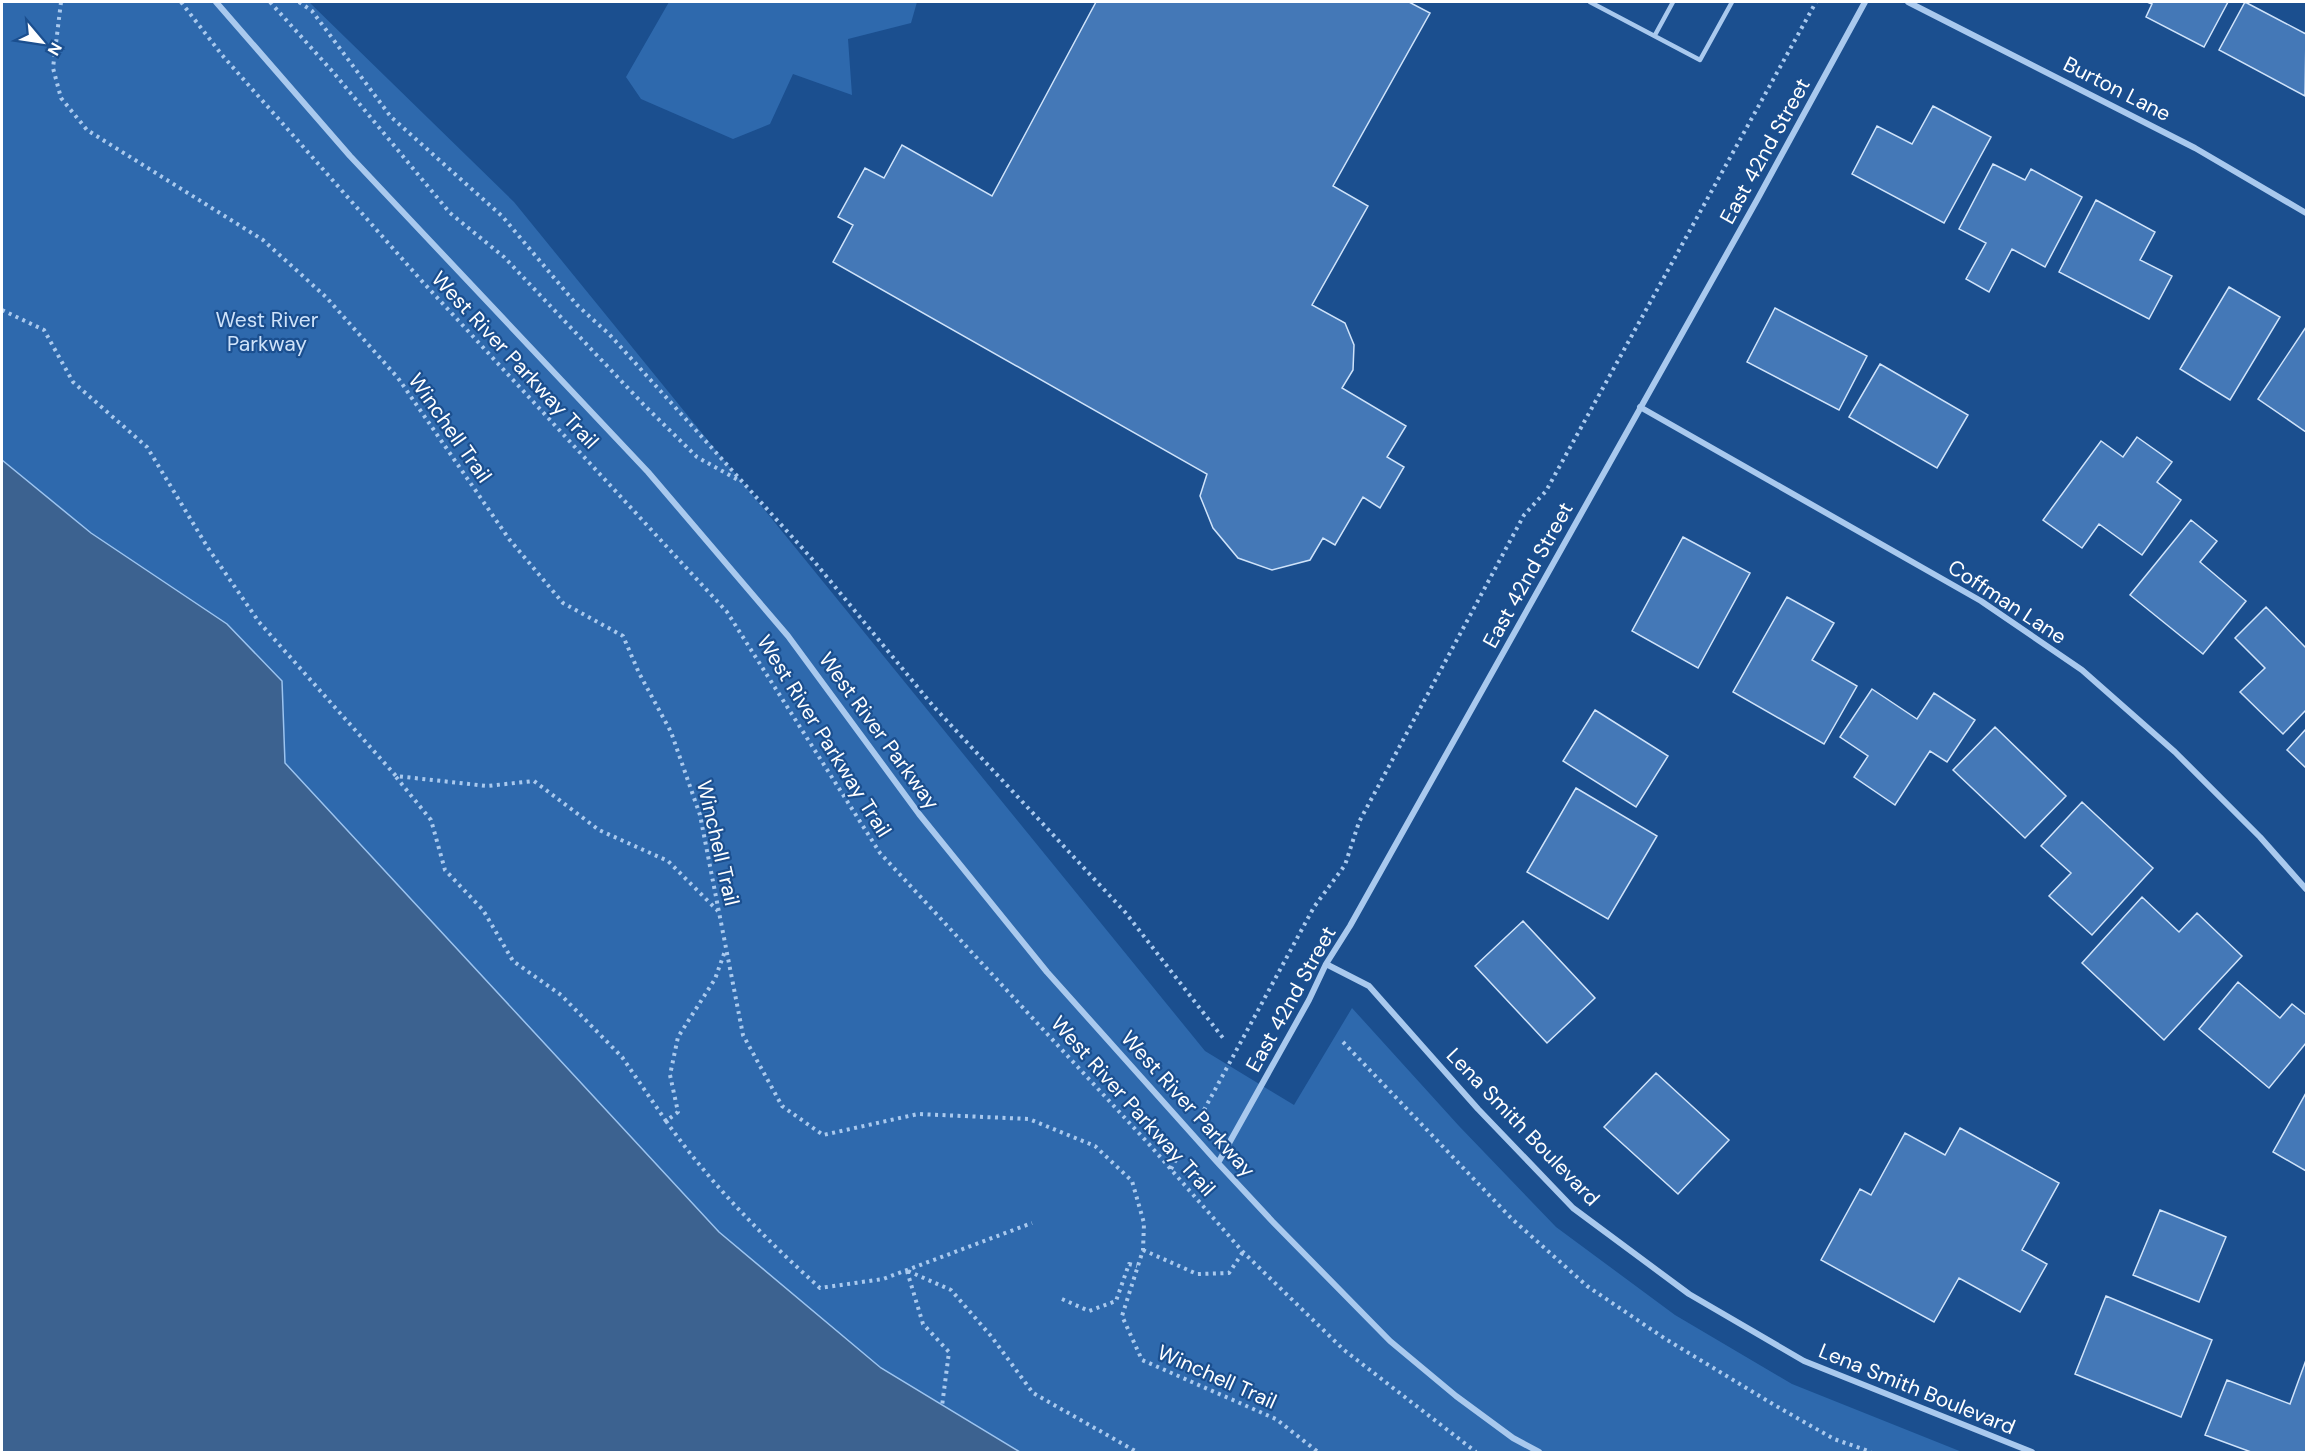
<svg xmlns="http://www.w3.org/2000/svg" width="2308" height="1454" viewBox="0 0 2308 1454" font-family="'DM Sans',sans-serif">
  <rect width="100%" height="100%" fill="#1b4f8f"/>
  <path fill="#2e69ad" d="M 2,2 L 309,2 L 514,202 L 1205,1051 L 1294,1105 L 1352,1008 L 1459,1126 L 1556,1227 L 1675,1315 L 1792,1384 L 1962,1452 L 1020,1452 L 881,1368 L 719,1232 L 285,763 L 282,681 L 227,624 L 91,533 L 2,460 Z
    M 669,2 L 917,2 L 911,23 L 848,39 L 852,95 L 793,74 L 770,124 L 733,139 L 641,99 L 626,77 Z"/>
  <path fill="#3c6290" stroke="#9cc4f0" stroke-width="1.5" d="M 2,460 L 91,533 L 227,624 L 282,681 L 285,763 L 719,1232 L 881,1368 L 1020,1452 L 2,1452 Z"/>
  <path fill="#4478b7" stroke="#cfe3fa" stroke-width="1.5" d="M 1096,2 L 1409,2 L 1430,13 L 1333,186 L 1368,206 L 1312,305 L 1345,323 L 1354,345 L 1353,370 L 1342,388 L 1406,426 L 1387,457 L 1404,467 L 1380,508 L 1363,497 L 1335,545 L 1323,538 L 1310,560 L 1272,570 L 1238,558 L 1213,528 L 1200,496 L 1207,474 L 833,262 L 853,225 L 838,217 L 865,168 L 884,178 L 902,145 L 992,196 Z
    M 2147,2 L 2228,2 L 2204,47 L 2146,17 L 2152,4 Z
    M 2245,2 L 2306,34 L 2305,96 L 2219,50 Z
    M 1933,106 L 1991,137 L 1944,223 L 1852,174 L 1877,126 L 1912,144 Z
    M 1993,164 L 2025,180 L 2031,169 L 2082,197 L 2045,267 L 2012,249 L 1989,292 L 1966,279 L 1986,243 L 1959,229 Z
    M 2096,200 L 2155,232 L 2140,260 L 2172,276 L 2149,319 L 2059,272 Z
    M 2229,287 L 2280,317 L 2230,400 L 2180,369 Z
    M 1775,308 L 1867,356 L 1839,410 L 1747,362 Z
    M 2306,327 L 2306,432 L 2258,399 Z
    M 1880,364 L 1968,415 L 1937,468 L 1849,417 Z
    M 2137,437 L 2172,462 L 2157,482 L 2181,500 L 2142,555 L 2099,524 L 2082,548 L 2043,520 L 2101,441 L 2123,457 Z
    M 2191,520 L 2217,541 L 2200,562 L 2246,601 L 2203,654 L 2130,595 Z
    M 1683,537 L 1750,573 L 1698,668 L 1632,631 Z
    M 1787,597 L 1834,623 L 1812,660 L 1857,686 L 1824,744 L 1733,692 Z
    M 2266,607 L 2306,648 L 2306,710 L 2283,734 L 2240,692 L 2265,668 L 2235,638 Z
    M 1872,689 L 1917,719 L 1934,693 L 1975,720 L 1947,762 L 1930,751 L 1895,805 L 1854,777 L 1868,756 L 1840,737 Z
    M 1595,710 L 1668,756 L 1636,807 L 1563,761 Z
    M 1995,727 L 2066,796 L 2025,838 L 1953,770 Z
    M 2306,729 L 2306,768 L 2287,750 Z
    M 1576,788 L 1657,836 L 1608,919 L 1527,872 Z
    M 2082,802 L 2153,868 L 2092,935 L 2049,896 L 2071,873 L 2041,846 Z
    M 2142,897 L 2179,932 L 2197,913 L 2242,956 L 2164,1040 L 2082,963 Z
    M 1523,921 L 1595,998 L 1547,1043 L 1475,966 Z
    M 2238,982 L 2280,1018 L 2292,1004 L 2306,1015 L 2306,1043 L 2269,1088 L 2199,1029 Z
    M 1656,1073 L 1729,1140 L 1678,1194 L 1604,1127 Z
    M 2306,1093 L 2306,1171 L 2273,1152 Z
    M 1960,1128 L 2059,1183 L 2022,1250 L 2047,1264 L 2020,1312 L 1959,1278 L 1934,1322 L 1821,1260 L 1860,1189 L 1871,1195 L 1905,1133 L 1945,1155 Z
    M 2160,1210 L 2226,1237 L 2199,1302 L 2133,1275 Z
    M 2106,1296 L 2212,1340 L 2181,1417 L 2075,1374 Z
    M 2306,1360 L 2306,1452 L 2251,1452 L 2205,1435 L 2227,1380 L 2290,1404 Z"/>
  <g fill="none" stroke-linecap="round" stroke-linejoin="round">
    <path stroke="#a9c9ee" stroke-width="4" stroke-dasharray="3 4.5" stroke-linecap="butt" d="M 61,2 L 53,68 L 61,98 L 87,130 L 263,240 L 326,297 L 398,378 L 509,539 L 563,603 L 623,636 L 639,673 L 671,732 L 700,815 L 743,1035 L 782,1106 L 823,1135 L 918,1114 L 1029,1119 L 1095,1146 L 1132,1181 L 1144,1223 L 1143,1250 L 1122,1316 L 1142,1360 L 1276,1419 L 1318,1452
      M 181,2 L 222,55 L 420,279 L 727,612 L 880,853 L 1148,1143 L 1243,1252 L 1344,1350 L 1476,1452
      M 270,2 L 333,72 L 450,213 L 504,257 L 644,405 L 697,457 L 740,481
      M 299,2 L 312,11 L 391,117 L 502,216 L 577,305 L 609,334 L 813,560 L 934,707 L 1125,912 L 1223,1038
      M 2,310 L 44,330 L 73,382 L 147,447 L 208,548 L 259,622 L 396,776 L 487,786 L 534,781 L 599,830 L 668,861 L 718,911
      M 396,777 L 431,820 L 445,870 L 483,910 L 513,961 L 561,995 L 622,1057 L 666,1121 L 678,1112 L 670,1075 L 678,1037 L 715,979 L 725,951
      M 1343,1042 L 1512,1219 L 1587,1286 L 1664,1338 L 1776,1406 L 1834,1439 L 1871,1452
      M 1204,1110 L 1314,907 L 1345,865 L 1359,822 L 1524,515 L 1546,491 L 1816,2
      M 666,1121 C 709,1182 764,1238 820,1288 L 883,1279 L 1032,1223
      M 1171,1169 L 1178,1156
      M 1143,1250 L 1197,1274 L 1229,1273 L 1243,1252
      M 907,1271 L 923,1324 L 949,1352 L 942,1406
      M 908,1271 L 951,1290 L 991,1336 L 1033,1393 L 1137,1452
      M 1062,1299 L 1089,1311 L 1116,1301 L 1129,1264 L 1137,1266"/>
    <path stroke="#a9c9ee" stroke-width="4.5" d="M 1590,2 L 1700,60 L 1732,2
      M 1655,35 L 1673,2"/>
    <path stroke="#a9c9ee" stroke-width="6" d="M 216,2 L 350,156 L 648,472 L 788,636 L 919,814 L 1047,972 L 1218,1163 L 1272,1221 L 1390,1341 L 1456,1396 L 1513,1438 L 1539,1452
      M 1908,2 L 2195,148 L 2306,213
      M 1640,407 L 1981,601 L 2082,670 L 2175,752 L 2260,837 L 2306,889
      M 1326,964 L 1369,986 L 1478,1109 L 1573,1208 L 1689,1294 L 1804,1361 L 2032,1452
      M 1218,1163 L 1309,1000 L 1326,964 L 1350,926 L 1757,200 L 1865,2"/>
  </g>
  <g text-anchor="middle" dominant-baseline="central" stroke-width="4.5" stroke-linejoin="round" paint-order="stroke">
    <g font-size="21" fill="#fff" stroke="#1b4f8f">
      <text transform="translate(2117 89) rotate(27)">Burton Lane</text>
      <text transform="translate(1765 151) rotate(-61)">East 42nd Street</text>
      <text transform="translate(515 360) rotate(47)">West River Parkway Trail</text>
      <text transform="translate(450 428) rotate(55)">Winchell Trail</text>
      <text transform="translate(1528 575) rotate(-61)">East 42nd Street</text>
      <text transform="translate(2007 602) rotate(33)">Coffman Lane</text>
      <text transform="translate(879 731) rotate(54)">West River Parkway</text>
      <text transform="translate(824 736) rotate(58)">West River Parkway Trail</text>
      <text transform="translate(718 843) rotate(77)">Winchell Trail</text>
      <text transform="translate(1291 999) rotate(-61)">East 42nd Street</text>
      <text transform="translate(1188 1104) rotate(48)">West River Parkway</text>
      <text transform="translate(1133 1106) rotate(48)">West River Parkway Trail</text>
      <text transform="translate(1523 1127) rotate(46)">Lena Smith Boulevard</text>
      <text transform="translate(1217 1377) rotate(24)">Winchell Trail</text>
      <text transform="translate(1917 1389) rotate(22)">Lena Smith Boulevard</text>
    </g>
    <g font-size="21" fill="#cfe3fa" stroke="#1b4f8f">
      <text x="267" y="320">West River<tspan x="267" dy="24">Parkway</tspan></text>
    </g>
  </g>
  <rect width="2308" height="1454" fill="none" stroke="#ffffff" stroke-width="6"/>
  <g transform="translate(42 42) rotate(119)" stroke="#1b4f8f" stroke-width="4.5" paint-order="stroke">
  <path d="M0-4.5L10 22L0 15L-10 22Z" fill="#ffffff"/>
  <text y="-9" font-size="16" font-weight="bold" text-anchor="middle" fill="#ffffff">N</text>
  </g>
</svg>
